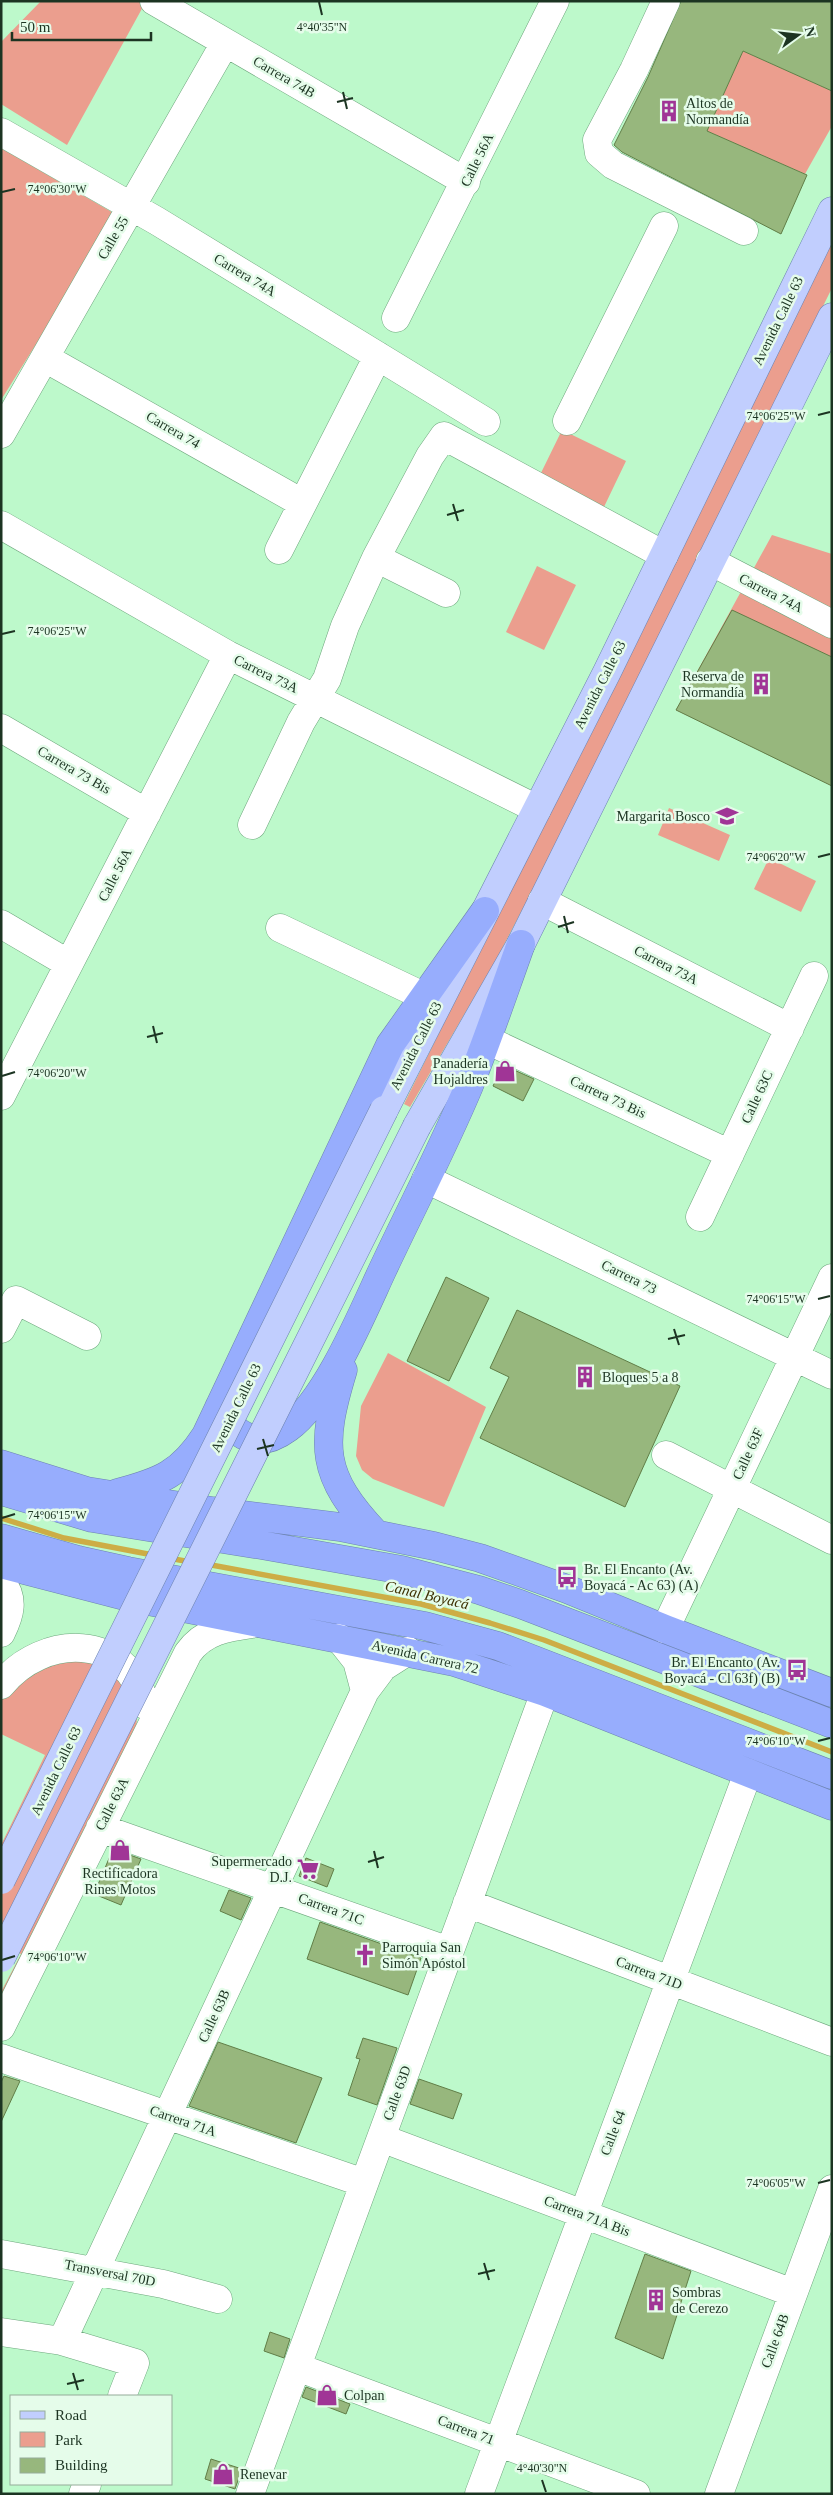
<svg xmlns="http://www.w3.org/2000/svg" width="833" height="2495" viewBox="0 0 833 2495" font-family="Georgia,serif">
  <rect width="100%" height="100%" fill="#bdf9cb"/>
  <path fill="#eb9e8e" d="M 41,1 L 138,1 L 144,5 L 67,145 L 1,104 L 1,42 Z
    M 743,51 L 832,91 L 832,126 L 805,174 L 707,131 Z
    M 1,148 L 117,215 L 1,400 Z
    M 832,236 L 832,288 L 553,851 L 495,962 L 410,1107 L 404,1104 Z
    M 562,430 L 626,461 L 603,509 L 539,477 Z
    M 772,535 L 832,554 L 832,786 L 676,710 Z
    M 537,566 L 576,585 L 544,650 L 506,632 Z
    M 669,808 L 730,835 L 719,861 L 658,835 Z
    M 769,858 L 816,881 L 801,912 L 754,889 Z
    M 388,1353 L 486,1407 L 444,1507 L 373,1479 L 362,1470 L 356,1456 L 361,1406 Z
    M 93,1659 L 118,1673 L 137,1716 L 136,1733 L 1,2001 L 1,1992 L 21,1954 L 1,1943 L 1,1845 L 45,1755 L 1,1734 L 1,1697 L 39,1662 Z"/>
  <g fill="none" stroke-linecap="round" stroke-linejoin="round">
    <path stroke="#cdad45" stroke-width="5.5" d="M 1,1518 L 64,1538 L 153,1555
      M 169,1558 L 190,1562
      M 206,1564 L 421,1604 L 490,1623 L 544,1640 L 832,1752"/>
  </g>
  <path fill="#97b77d" stroke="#617e47" d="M 681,1 L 832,1 L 832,91 L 743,51 L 707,131 L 807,175 L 781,234 L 622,152 L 614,145 L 648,77 Z
    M 732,610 L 832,657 L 832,786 L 676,710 Z
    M 503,1065 L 534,1079 L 523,1101 L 493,1086 Z
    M 446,1277 L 489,1298 L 449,1381 L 407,1361 Z
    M 517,1310 L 680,1386 L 625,1507 L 480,1438 L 509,1377 L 490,1368 Z
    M 113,1849 L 141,1859 L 121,1905 L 94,1894 Z
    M 306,1858 L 334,1869 L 327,1887 L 299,1876 Z
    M 229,1890 L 251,1898 L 241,1920 L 220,1911 Z
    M 320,1922 L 421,1958 L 408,1995 L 307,1959 Z
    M 363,2038 L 397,2048 L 377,2105 L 348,2095 L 360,2059 L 356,2058 Z
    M 218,2042 L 322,2078 L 296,2143 L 189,2106 Z
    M 4,2076 L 20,2081 L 1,2122 L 1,2082 Z
    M 419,2079 L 462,2094 L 453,2119 L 410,2104 Z
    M 645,2254 L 691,2271 L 663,2359 L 615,2338 Z
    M 270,2332 L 290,2339 L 284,2358 L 264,2351 Z
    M 306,2387 L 350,2404 L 346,2414 L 302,2397 Z
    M 211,2459 L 242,2469 L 235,2489 L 205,2479 Z"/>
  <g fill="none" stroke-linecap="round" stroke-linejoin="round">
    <g stroke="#6ea77d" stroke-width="29">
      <path id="minor" d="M 154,1 L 466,182
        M 666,1 L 634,70 L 597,140 L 599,153 L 613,165 L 744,231
        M 1,132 L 157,221 L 486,422
        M 396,318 L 555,1
        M 45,358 L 302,503
        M 567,421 L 664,226
        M 1,434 L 225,43
        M 1,525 L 228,655 L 537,809
        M 279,550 L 378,356
        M 376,558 L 446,593
        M 710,561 L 832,624
        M 1,728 L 147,813
        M 252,825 L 301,722 L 327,679 L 345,626 L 376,558 L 430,456 L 444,436 L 664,555
        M 542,901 L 790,1028
        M 1,924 L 69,964
        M 280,928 L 438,1003
        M 487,1040 L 730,1154
        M 1,1096 L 228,655
        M 426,1179 L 832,1375
        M 700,1217 L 814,976
        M 1,1329 L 16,1300 L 87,1336
        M 666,1455 L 832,1540
        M 1,1581 C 15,1599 10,1615 1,1633
        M 665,1629 L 832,1278
        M 339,1638 L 357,1661 L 365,1691
        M 1,1685 C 43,1633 128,1632 145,1705
        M 100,1828 L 449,1951
        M 467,1903 L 832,2042
        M 1,2027 L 188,1653 C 205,1629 231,1627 258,1623
        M 1,2058 L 364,2183
        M 381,2138 L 793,2293
        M 1,2254 L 163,2284 L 218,2299
        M 1,2332 L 62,2341 L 135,2363 L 122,2396
        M 62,2341 L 365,1691 L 383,1667 L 408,1651
        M 297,2367 L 636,2494
        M 83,2494 L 87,2484
        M 250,2494 L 545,1692
        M 479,2494 L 748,1773
        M 719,2494 L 832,2189"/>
    </g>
    <g stroke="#6c83b0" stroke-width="29">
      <path id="major" d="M 384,1110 L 607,672 L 832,211
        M 417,1126 L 521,944 L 832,317"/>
    </g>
    <g stroke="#6c83b0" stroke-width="29">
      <path id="highway" d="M 343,1370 C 320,1446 320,1475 376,1534
        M 219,1407 C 235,1437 257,1451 288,1428 C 326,1401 362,1314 382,1271 C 411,1209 443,1148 469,1086 C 488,1039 504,991 521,944
        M 1,1464 L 87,1491 L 212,1511 L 340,1527 L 434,1546 L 480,1558 L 567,1589 L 665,1629 L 832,1693
        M 1,1491 L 92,1518 L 261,1545 L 402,1570 L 479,1590 L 520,1604 L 832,1724
        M 117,1493 C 160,1482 181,1474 206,1435 L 390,1045 L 485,911
        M 1,1538 L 78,1560 L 128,1571 L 425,1626 L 498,1646 L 832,1775
        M 1,1564 L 128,1597 L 454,1662 L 545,1692 L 832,1806"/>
    </g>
    <use href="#minor" stroke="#fff" stroke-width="28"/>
    <use href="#major" stroke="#c1cefe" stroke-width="28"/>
    <use href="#highway" stroke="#97adfd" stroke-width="28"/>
    <g stroke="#6c83b0" stroke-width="29" stroke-linecap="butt">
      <path id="major-bridge" d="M 1,1880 L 384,1110
        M 1,1958 L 417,1126"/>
    </g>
    <use href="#major-bridge" stroke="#c1cefe" stroke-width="28"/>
  </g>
  <path fill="none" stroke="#1c3422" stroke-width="2" d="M 319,2 L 322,15M 343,92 L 347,109M 337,102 L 353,98M 2,192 L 15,189M 818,415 L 830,412M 453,504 L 458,521M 447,515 L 464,510M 2,634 L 15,631M 818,857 L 830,854M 564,916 L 568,933M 558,927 L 574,922M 153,1026 L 157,1043M 147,1037 L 163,1033M 2,1076 L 15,1072M 818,1299 L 830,1296M 674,1329 L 679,1345M 668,1339 L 685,1335M 263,1439 L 268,1456M 257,1449 L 274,1445M 2,1518 L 15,1514M 818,1741 L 830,1738M 374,1851 L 378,1868M 368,1862 L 384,1857M 2,1960 L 15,1956M 818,2183 L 830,2180M 484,2263 L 489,2280M 478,2274 L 495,2270M 73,2373 L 78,2390M 67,2384 L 84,2380M 542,2480 L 546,2492"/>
  <defs>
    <g id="building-bare" transform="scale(1.725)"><path d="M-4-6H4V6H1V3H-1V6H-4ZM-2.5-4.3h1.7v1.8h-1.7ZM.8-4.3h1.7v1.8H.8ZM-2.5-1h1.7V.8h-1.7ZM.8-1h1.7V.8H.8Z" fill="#a03596" stroke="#e5fcea" stroke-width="2.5" paint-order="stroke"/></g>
    <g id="school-bare" transform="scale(1.725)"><path d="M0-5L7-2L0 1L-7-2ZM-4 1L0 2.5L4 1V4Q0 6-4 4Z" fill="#a03596" stroke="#e5fcea" stroke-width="2.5" paint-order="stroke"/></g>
    <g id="shop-bare" transform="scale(1.725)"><path d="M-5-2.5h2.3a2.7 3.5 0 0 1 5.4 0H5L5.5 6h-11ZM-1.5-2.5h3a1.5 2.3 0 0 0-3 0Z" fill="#a03596" stroke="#e5fcea" stroke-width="2.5" paint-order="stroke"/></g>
    <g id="bus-bare" transform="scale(1.725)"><path d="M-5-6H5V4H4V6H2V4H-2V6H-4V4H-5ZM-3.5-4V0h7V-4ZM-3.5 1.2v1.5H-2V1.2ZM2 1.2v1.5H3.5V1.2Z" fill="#a03596" stroke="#e5fcea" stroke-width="2.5" paint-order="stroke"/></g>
    <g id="supermarket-bare" transform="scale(1.725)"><path d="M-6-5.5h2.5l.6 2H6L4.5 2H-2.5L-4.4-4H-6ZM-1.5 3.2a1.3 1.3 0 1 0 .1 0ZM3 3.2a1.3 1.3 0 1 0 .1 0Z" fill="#a03596" stroke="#e5fcea" stroke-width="2.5" paint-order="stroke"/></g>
    <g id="church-bare" transform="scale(1.725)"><path d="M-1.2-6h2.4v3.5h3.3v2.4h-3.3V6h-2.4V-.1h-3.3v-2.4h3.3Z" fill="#a03596" stroke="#e5fcea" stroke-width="2.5" paint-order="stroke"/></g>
  </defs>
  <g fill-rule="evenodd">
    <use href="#building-bare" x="669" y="111"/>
    <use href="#building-bare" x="761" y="684"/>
    <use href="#school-bare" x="727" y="816"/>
    <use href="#shop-bare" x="505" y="1071"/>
    <use href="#building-bare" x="585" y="1377"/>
    <use href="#bus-bare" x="567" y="1577"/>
    <use href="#bus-bare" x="797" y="1670"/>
    <use href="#shop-bare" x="120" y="1850"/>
    <use href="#supermarket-bare" x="308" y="1869"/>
    <use href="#church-bare" x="365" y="1955"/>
    <use href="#building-bare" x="656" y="2300"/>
    <use href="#shop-bare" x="327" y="2395"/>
    <use href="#shop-bare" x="223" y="2474"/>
  </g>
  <g text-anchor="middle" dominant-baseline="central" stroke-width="5" stroke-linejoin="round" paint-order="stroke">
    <g font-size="14" fill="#1c3422" stroke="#e5fcea">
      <text transform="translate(284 77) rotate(30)">Carrera 74B</text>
      <text transform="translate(477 160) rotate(-64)">Calle 56A</text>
      <text transform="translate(113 238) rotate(-60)">Calle 55</text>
      <text transform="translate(245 275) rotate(31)">Carrera 74A</text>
      <text transform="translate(778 321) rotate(-64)">Avenida Calle 63</text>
      <text transform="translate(173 430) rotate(30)">Carrera 74</text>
      <text transform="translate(771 593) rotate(27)">Carrera 74A</text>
      <text transform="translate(266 674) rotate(26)">Carrera 73A</text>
      <text transform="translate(600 685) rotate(-63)">Avenida Calle 63</text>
      <text transform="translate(74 770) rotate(30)">Carrera 73 Bis</text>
      <text transform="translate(115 875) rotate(-63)">Calle 56A</text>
      <text transform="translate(666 965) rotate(27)">Carrera 73A</text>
      <text transform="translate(416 1046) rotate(-63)">Avenida Calle 63</text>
      <text transform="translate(608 1097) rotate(25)">Carrera 73 Bis</text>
      <text transform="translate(757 1097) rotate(-65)">Calle 63C</text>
      <text transform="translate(629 1277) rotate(26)">Carrera 73</text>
      <text transform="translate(236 1408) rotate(-64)">Avenida Calle 63</text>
      <text transform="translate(748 1454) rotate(-65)">Calle 63F</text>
      <text transform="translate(425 1657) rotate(13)">Avenida Carrera 72</text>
      <text transform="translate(56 1771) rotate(-64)">Avenida Calle 63</text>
      <text transform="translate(112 1804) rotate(-63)">Calle 63A</text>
      <text transform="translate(331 1909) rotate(20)">Carrera 71C</text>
      <text transform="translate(649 1973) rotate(21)">Carrera 71D</text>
      <text transform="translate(214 2016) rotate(-65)">Calle 63B</text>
      <text transform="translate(397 2093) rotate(-70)">Calle 63D</text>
      <text transform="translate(183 2121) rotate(19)">Carrera 71A</text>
      <text transform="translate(613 2133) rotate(-69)">Calle 64</text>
      <text transform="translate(587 2216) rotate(21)">Carrera 71A Bis</text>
      <text transform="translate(110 2273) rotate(11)">Transversal 70D</text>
      <text transform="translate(775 2341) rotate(-70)">Calle 64B</text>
      <text transform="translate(466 2430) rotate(21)">Carrera 71</text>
    </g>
    <g font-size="14" fill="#1c3422" stroke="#e5fcea" text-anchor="start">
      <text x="686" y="103">Altos de<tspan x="686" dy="16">Normandía</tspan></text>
      <text x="744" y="676" text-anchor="end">Reserva de<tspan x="744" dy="16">Normandía</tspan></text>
      <text x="710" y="816" text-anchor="end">Margarita Bosco</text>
      <text x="488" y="1063" text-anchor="end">Panadería<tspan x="488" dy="16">Hojaldres</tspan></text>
      <text x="602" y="1377">Bloques 5 a 8</text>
      <text x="584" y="1569">Br. El Encanto (Av.<tspan x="584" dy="16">Boyacá - Ac 63) (A)</tspan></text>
      <text x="780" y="1662" text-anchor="end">Br. El Encanto (Av.<tspan x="780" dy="16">Boyacá - Cl 63f) (B)</tspan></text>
      <text x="292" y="1861" text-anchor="end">Supermercado<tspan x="292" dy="16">D.J.</tspan></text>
      <text x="120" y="1873" text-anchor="middle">Rectificadora<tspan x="120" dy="16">Rines Motos</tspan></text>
      <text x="382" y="1947">Parroquia San<tspan x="382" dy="16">Simón Apóstol</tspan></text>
      <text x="672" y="2292">Sombras<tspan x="672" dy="16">de Cerezo</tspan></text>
      <text x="344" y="2395">Colpan</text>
      <text x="240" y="2474">Renevar</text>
    </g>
    <g font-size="15" font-style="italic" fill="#3e3103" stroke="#e5fcea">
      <text transform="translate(427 1595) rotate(13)">Canal Boyacá</text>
    </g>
  </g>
  <g font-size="12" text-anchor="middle" fill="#1c3422" stroke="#e5fcea" stroke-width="5" stroke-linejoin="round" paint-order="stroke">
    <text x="322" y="31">4°40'35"N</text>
    <text x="57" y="193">74°06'30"W</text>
    <text x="776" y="420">74°06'25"W</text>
    <text x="57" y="635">74°06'25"W</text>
    <text x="776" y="861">74°06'20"W</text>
    <text x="57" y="1077">74°06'20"W</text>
    <text x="776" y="1303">74°06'15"W</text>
    <text x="57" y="1519">74°06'15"W</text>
    <text x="776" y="1745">74°06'10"W</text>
    <text x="57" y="1961">74°06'10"W</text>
    <text x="776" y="2187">74°06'05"W</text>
    <text x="542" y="2472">4°40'30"N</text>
  </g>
  <rect width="833" height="2495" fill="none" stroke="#1c3422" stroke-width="5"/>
  <rect x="10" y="2395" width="162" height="90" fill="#e5fcea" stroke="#95ac9a"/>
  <rect x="20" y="2411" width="25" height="8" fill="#c1cefe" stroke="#95ac9a"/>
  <text x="55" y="2420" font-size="15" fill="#1c3422">Road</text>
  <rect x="20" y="2432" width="25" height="15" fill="#eb9e8e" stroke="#95ac9a"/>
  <text x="55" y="2445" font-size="15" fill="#1c3422">Park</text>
  <rect x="20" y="2458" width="25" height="15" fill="#97b77d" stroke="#95ac9a"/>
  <text x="55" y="2470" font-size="15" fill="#1c3422">Building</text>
  <g transform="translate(798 35) rotate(75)" stroke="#e5fcea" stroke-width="4" paint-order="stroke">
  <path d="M0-4L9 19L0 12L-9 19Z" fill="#1c3422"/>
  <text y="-8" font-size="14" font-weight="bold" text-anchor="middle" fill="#1c3422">N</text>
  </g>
  <path d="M12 32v8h139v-8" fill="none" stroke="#1c3422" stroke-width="2.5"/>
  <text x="20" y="32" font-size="15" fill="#1c3422" stroke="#e5fcea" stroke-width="4" paint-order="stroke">50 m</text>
</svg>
